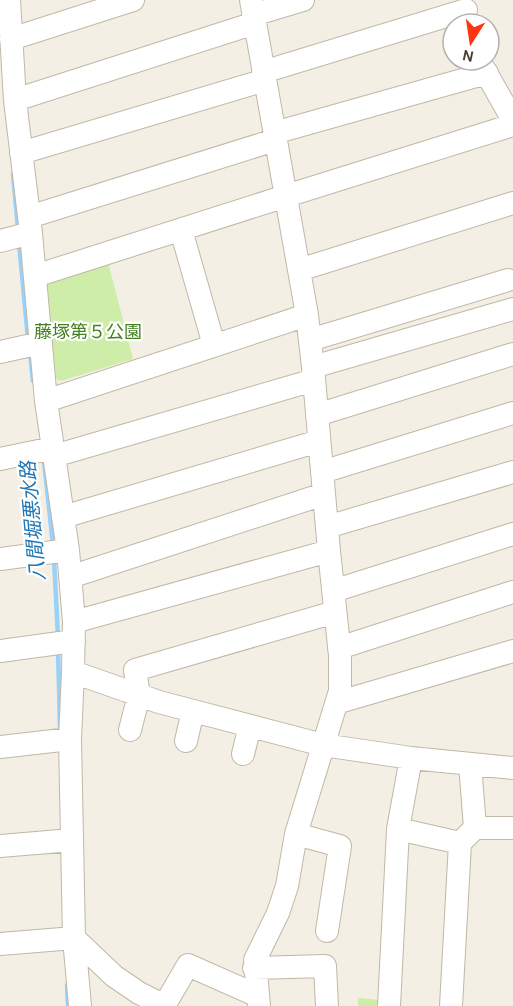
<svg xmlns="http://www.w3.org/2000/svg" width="513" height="1006" viewBox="0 0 513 1006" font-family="Karla,'Noto Sans JP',sans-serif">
  <rect width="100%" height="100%" fill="#f4efe4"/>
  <path fill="#ceeda8" d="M 107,258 L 133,359 L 61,381 L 56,379 L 44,283 Z
    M 358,998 L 380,1000 L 380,1006 L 358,1006 Z"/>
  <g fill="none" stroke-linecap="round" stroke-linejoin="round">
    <path stroke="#99d1f8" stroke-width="4.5" d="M 13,174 L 18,229
      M 19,243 L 28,339
      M 30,353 L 33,381
      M 44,461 L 53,545
      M 54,559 L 58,637
      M 58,649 L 60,727
      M 67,985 L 68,1006"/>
    <g stroke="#c1b7a6" stroke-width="24">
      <path id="minor" d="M 9,0 L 15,100 L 31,233 L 46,401 L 68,550 L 74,622 L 73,672 L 70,739 L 74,938 L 80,1006
        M 251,0 L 307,315 L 313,367 L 329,551 L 340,655 L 340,691 L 296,834 L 287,886 L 278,913 L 255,960 L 259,1006
        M 253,15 L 303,0
        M 11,39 L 133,0
        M 480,62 L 513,120
        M 263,72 L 466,10
        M 15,100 L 255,23
        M 274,133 L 487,73
        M 21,153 L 265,80
        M 29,217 L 275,140
        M 181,230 L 214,345
        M 0,241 L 31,233
        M 299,270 L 513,203
        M 35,276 L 286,196 L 513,125
        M 310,340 L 508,280
        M 0,352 L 41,343
        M 313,367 L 513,309
        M 46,401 L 307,315
        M 317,415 L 513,354
        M 54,456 L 314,380
        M 0,459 L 53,448
        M 322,472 L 513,413
        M 63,517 L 319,441
        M 327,527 L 513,472
        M 0,559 L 68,550
        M 70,577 L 324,494
        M 333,591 L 513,534
        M 74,622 L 329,551
        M 339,648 L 513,592
        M 0,651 L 74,641
        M 73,672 L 159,702 L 323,745 L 411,758 L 513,768
        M 336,703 L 513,651
        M 130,730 L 139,695 L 135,670 L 335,612
        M 186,741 L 193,711
        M 0,747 L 70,739
        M 243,754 L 250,726
        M 470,764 L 475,828
        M 398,829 L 460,843 L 475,828 L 513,828
        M 296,834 L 340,846 L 327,931
        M 0,846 L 72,840
        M 0,944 L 74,938 L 114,976 L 139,993 L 165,1006
        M 254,968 L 325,966 L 327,1006
        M 164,1006 L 188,965 L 258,996
        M 389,1006 L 398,829 L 411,758
        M 451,1006 L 460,843"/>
    </g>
    <use href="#minor" stroke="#fff" stroke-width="22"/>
  </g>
  <g text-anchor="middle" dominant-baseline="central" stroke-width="4.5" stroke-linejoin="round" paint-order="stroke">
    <g font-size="18" fill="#447f20" stroke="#fff">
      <text x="88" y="332">藤塚第５公園</text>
    </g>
    <g font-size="20" font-style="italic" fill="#1f77b6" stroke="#fff">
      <text transform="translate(33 521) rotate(-95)">八間堀悪水路</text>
    </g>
  </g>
  <g transform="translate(471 42) rotate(192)"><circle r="28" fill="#ffffff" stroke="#b5b2ad" stroke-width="1.5"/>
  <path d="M0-4.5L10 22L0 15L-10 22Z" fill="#ff3410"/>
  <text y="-9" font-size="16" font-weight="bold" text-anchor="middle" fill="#473f33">N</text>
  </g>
</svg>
